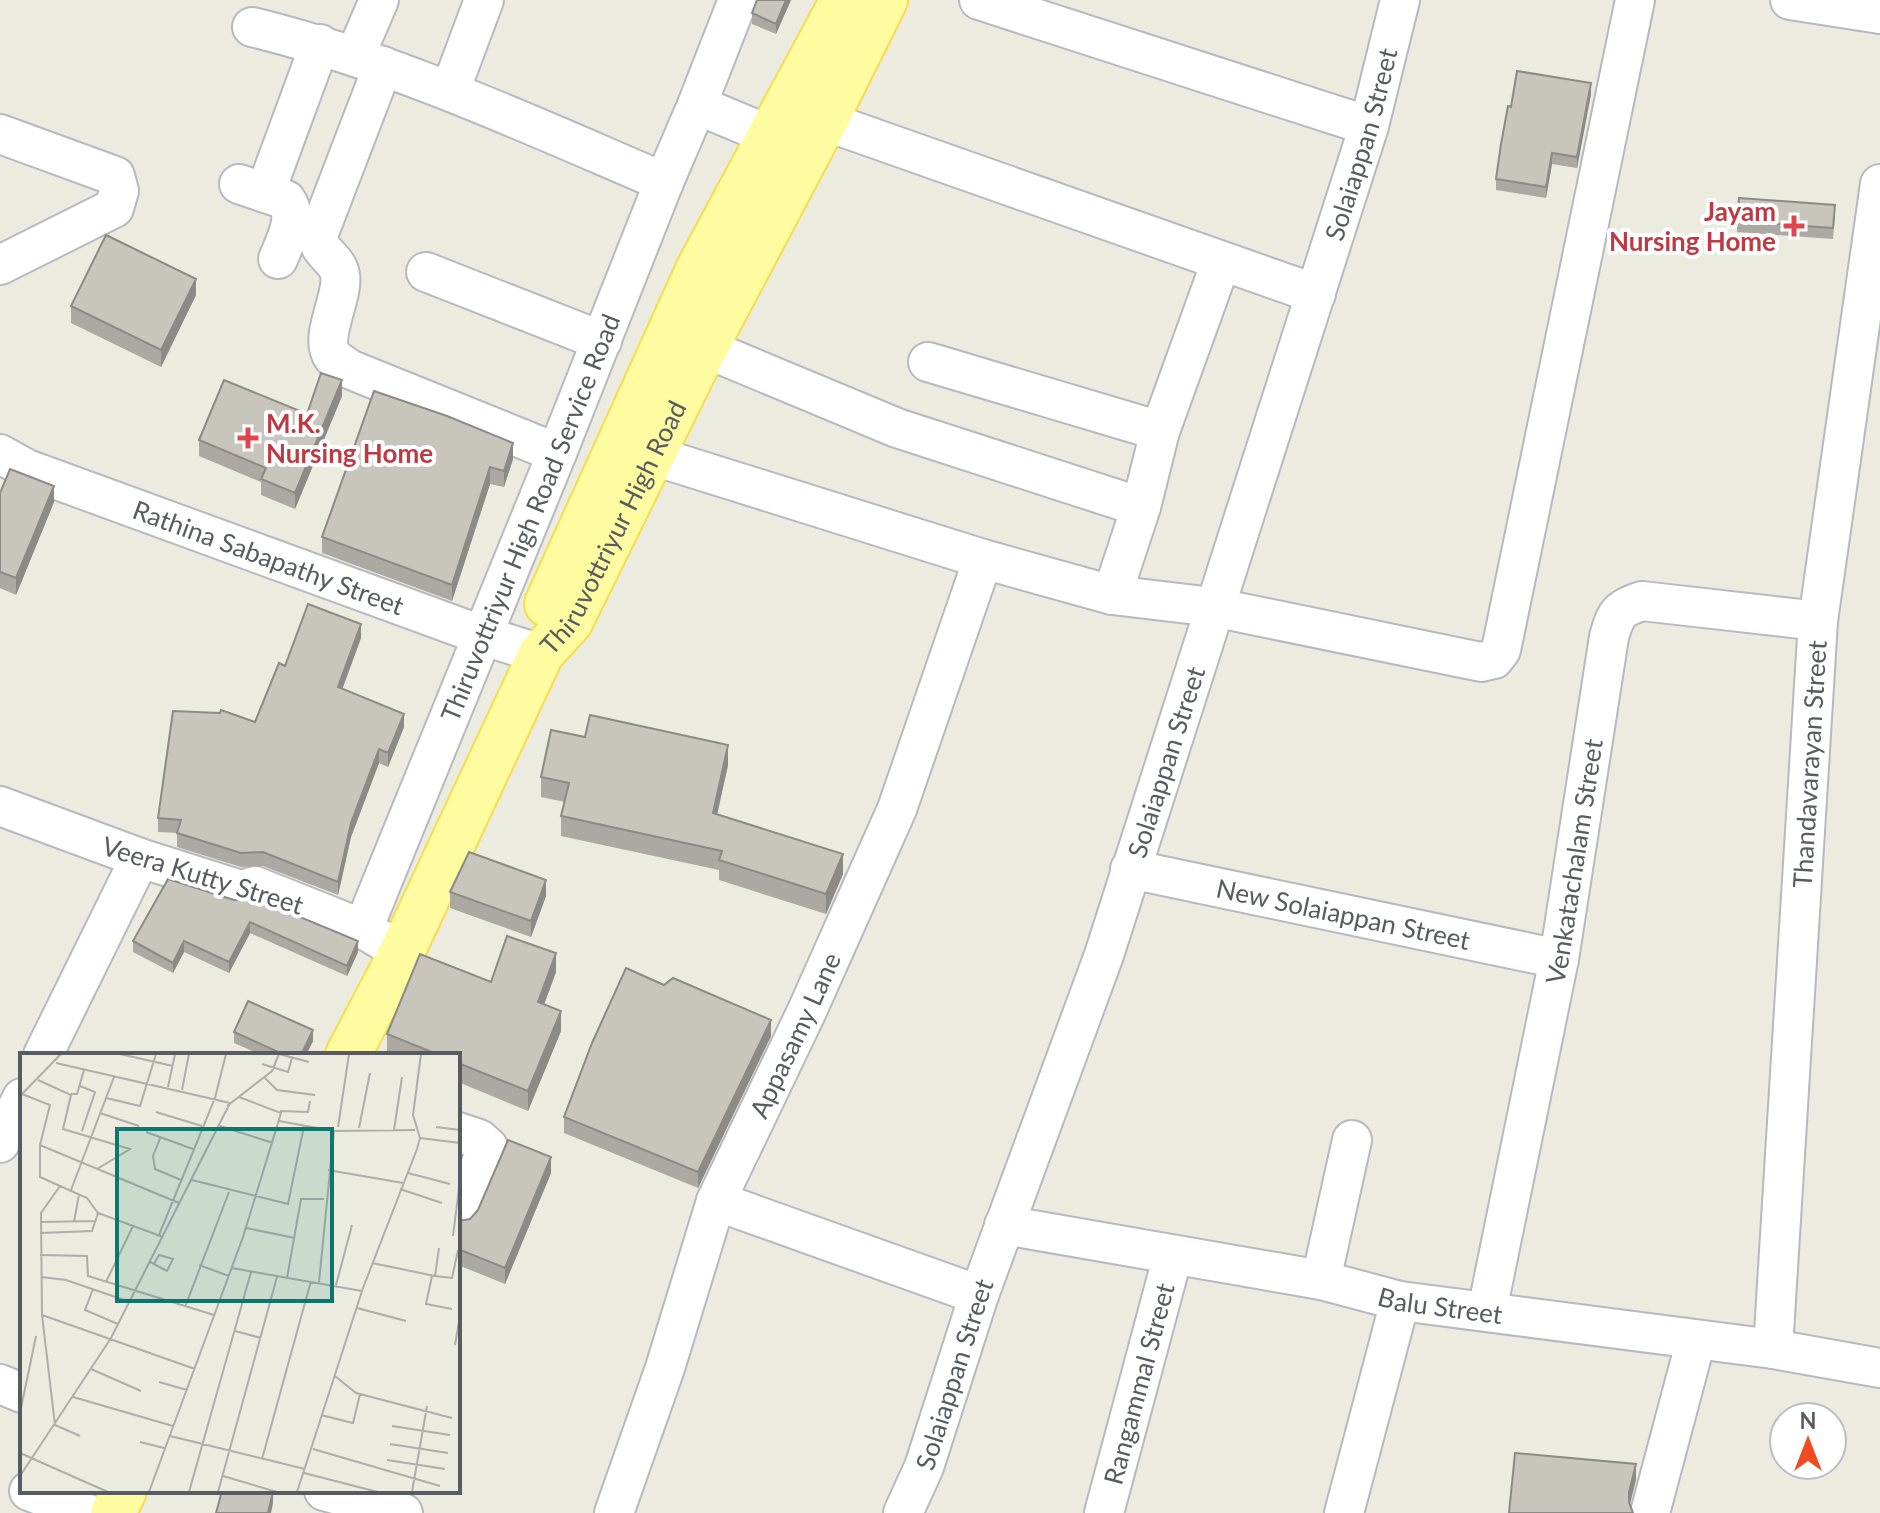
<svg xmlns="http://www.w3.org/2000/svg" width="1880" height="1513" viewBox="0 0 1880 1513" font-family="Lato,sans-serif">
  <rect width="100%" height="100%" fill="#ecebdf"/>
  <g fill="none" stroke-linecap="round" stroke-linejoin="round">
    <g stroke="#b7b9bf" stroke-width="42">
      <g id="minor">
        <path d="M 979,0 L 1369,126"/>
        <path d="M 1790,0 L 1880,14"/>
        <path d="M 252,27 C 395,62 528,124 664,182"/>
        <path d="M 355,56 L 379,0"/>
        <path d="M 383,66 L 317,238 C 321,254 338,260 340,275 C 344,297 318,338 333,357 C 337,361 344,365 349,369 L 557,453"/>
        <path d="M 450,91 L 484,0"/>
        <path d="M 697,105 L 798,147"/>
        <path d="M 825,121 L 1316,294"/>
        <path d="M 0,134 L 115,176 L 119,191 L 114,208 L 0,265"/>
        <path d="M 239,184 L 286,200 C 299,217 285,242 278,259"/>
        <path d="M 265,193 L 320,44"/>
        <path d="M 426,272 L 602,341"/>
        <path d="M 705,348 L 897,428 L 1141,507"/>
        <path d="M 928,362 L 1160,431"/>
        <path id="s1" d="M 0,454 L 27,469 L 484,636 L 541,654"/>
        <path d="M 651,455 L 983,559 L 1112,595 L 1213,607 L 1481,662 L 1494,659 L 1501,650 L 1635,0"/>
        <path d="M 1112,595 L 1141,507 L 1160,431 L 1221,262"/>
        <path d="M 0,806 L 140,858 L 241,890 L 255,886 L 363,929 L 385,942"/>
        <path id="s2" d="M 1130,869 L 1559,959"/>
        <path id="s3" d="M 363,929 L 557,453 L 664,182 L 697,105 L 738,0"/>
        <path d="M 43,1055 L 140,858"/>
        <path d="M 458,1132 L 479,1139 L 488,1147 L 458,1217"/>
        <path d="M 0,1143 L 22,1098"/>
        <path d="M 716,1201 L 979,1295"/>
        <path id="s4" d="M 1004,1225 L 1321,1280 L 1400,1301 L 1773,1349 L 1880,1368"/>
        <path d="M 1321,1280 L 1352,1140"/>
        <path id="s5" d="M 1487,1311 L 1559,959 L 1609,637 C 1616,613 1618,609 1642,601 L 1818,621"/>
        <path id="s6" d="M 1773,1349 L 1818,621 L 1880,184"/>
        <path d="M 0,1384 L 22,1393"/>
        <path d="M 29,1491 L 86,1513"/>
        <path d="M 324,1491 L 403,1513"/>
        <path id="s7" d="M 614,1513 L 665,1368 L 716,1201 L 806,1013 L 897,809 L 983,559"/>
        <path id="s8" d="M 903,1513 L 924,1467 L 979,1295 L 1104,955 L 1369,126 L 1400,0"/>
        <path id="s9" d="M 1104,1513 L 1173,1255"/>
        <path d="M 1344,1513 L 1400,1301"/>
        <path d="M 1650,1513 L 1696,1340"/>
      </g>
    </g>
    <g stroke="#f7dc4d" stroke-width="48">
      <g id="major">
        <path d="M 547,604 L 699,268 L 843,0"/>
        <path id="s10" d="M 348,1055 L 402,952 L 541,654 L 570,622 L 705,348 L 825,121 L 885,0"/>
        <path d="M 113,1513 L 124,1491"/>
      </g>
    </g>
    <use href="#minor" stroke="#fff" stroke-width="38"/>
    <use href="#major" stroke="#fffba1" stroke-width="44"/>
  </g>
  <path fill="#aba9a2" d="M 757,0 L 791,0 L 776,34 L 752,24 L 752,13 Z
    M 1591,94 L 1577,168 L 1552,164 L 1546,198 L 1496,190 L 1496,179 L 1511,107 Z
    M 1835,216 L 1833,239 L 1737,232 L 1737,221 Z
    M 196,295 L 161,367 L 71,323 L 71,306 Z
    M 374,391 L 513,459 L 504,487 L 490,484 L 452,601 L 322,553 L 322,537 Z
    M 342,396 L 295,509 L 261,495 L 261,482 L 199,456 L 199,440 L 307,414 Z
    M 0,493 L 54,502 L 16,595 L 0,588 Z
    M 361,638 L 342,689 L 404,727 L 388,767 L 379,763 L 351,837 L 338,895 L 263,866 L 241,867 L 177,847 L 177,833 L 158,832 L 158,818 L 255,722 L 285,666 Z
    M 585,737 L 728,765 L 717,814 L 843,874 L 826,914 L 719,880 L 719,870 L 561,836 L 561,816 L 565,802 L 541,797 L 541,777 Z
    M 168,879 L 358,952 L 347,976 L 250,933 L 229,973 L 184,952 L 173,973 L 133,952 L 133,941 Z
    M 450,892 L 546,896 L 531,937 L 450,908 Z
    M 556,972 L 544,1004 L 561,1031 L 528,1111 L 458,1082 L 458,1055 L 391,1055 L 387,1054 L 387,1034 Z
    M 234,1032 L 313,1041 L 306,1055 L 261,1055 L 234,1043 Z
    M 771,1036 L 698,1188 L 564,1133 L 564,1117 Z
    M 551,1173 L 505,1284 L 458,1265 L 458,1221 L 470,1219 Z"/>
  <path fill="#8b8a84" d="M 786,0 L 791,0 L 776,34 L 776,24 Z
    M 1591,83 L 1591,94 L 1577,168 L 1577,157 Z
    M 1552,153 L 1552,164 L 1546,198 L 1546,187 Z
    M 196,279 L 196,295 L 161,367 L 161,350 Z
    M 342,380 L 342,396 L 295,509 L 295,493 Z
    M 513,443 L 513,459 L 504,487 L 504,471 Z
    M 490,467 L 490,484 L 452,601 L 452,585 Z
    M 54,486 L 54,502 L 16,595 L 16,578 Z
    M 361,624 L 361,638 L 338,701 L 338,687 Z
    M 404,714 L 404,727 L 388,767 L 388,753 Z
    M 728,745 L 728,765 L 713,833 L 713,813 Z
    M 379,749 L 379,763 L 351,837 L 338,895 L 338,882 L 351,823 Z
    M 843,854 L 843,874 L 826,914 L 826,894 Z
    M 546,880 L 546,896 L 531,937 L 531,921 Z
    M 250,922 L 250,933 L 229,973 L 229,962 Z
    M 184,941 L 184,952 L 173,973 L 173,963 Z
    M 358,941 L 358,952 L 347,976 L 347,966 Z
    M 556,953 L 556,972 L 538,1021 L 538,1002 Z
    M 561,1011 L 561,1031 L 528,1111 L 528,1091 Z
    M 771,1020 L 771,1036 L 698,1188 L 698,1172 Z
    M 313,1030 L 313,1041 L 306,1055 L 301,1055 Z
    M 460,1140 L 460,1156 L 458,1161 L 458,1145 Z
    M 551,1157 L 551,1173 L 505,1284 L 505,1268 Z
    M 1636,1464 L 1636,1480 L 1629,1508 L 1629,1492 Z
    M 273,1492 L 273,1503 L 271,1513 L 268,1513 Z"/>
  <path fill="#c7c5bc" stroke="#8b8a84" stroke-width="2" d="M 757,0 L 786,0 L 776,24 L 752,13 Z
    M 1517,71 L 1591,83 L 1577,157 L 1552,153 L 1546,187 L 1496,179 L 1501,144 L 1508,106 L 1511,107 Z
    M 1739,198 L 1835,205 L 1833,228 L 1737,221 Z
    M 106,235 L 196,279 L 161,350 L 71,306 Z
    M 321,373 L 342,380 L 295,493 L 261,479 L 266,468 L 199,440 L 224,380 L 307,414 Z
    M 374,391 L 447,416 L 513,443 L 504,471 L 490,467 L 452,585 L 322,537 Z
    M 10,469 L 54,486 L 16,578 L 0,572 L 0,493 Z
    M 308,604 L 361,624 L 338,687 L 404,714 L 388,753 L 379,749 L 351,823 L 338,882 L 263,852 L 241,853 L 177,833 L 181,820 L 158,818 L 173,711 L 220,713 L 221,710 L 255,722 L 279,663 L 285,666 Z
    M 590,715 L 728,745 L 713,813 L 843,854 L 826,894 L 719,860 L 722,851 L 561,816 L 569,783 L 541,777 L 551,730 L 585,737 Z
    M 469,852 L 546,880 L 531,921 L 450,892 Z
    M 168,879 L 234,900 L 254,898 L 358,941 L 347,966 L 250,922 L 229,962 L 184,941 L 173,963 L 133,941 Z
    M 507,936 L 556,953 L 538,1002 L 561,1011 L 528,1091 L 458,1063 L 458,1055 L 439,1055 L 387,1034 L 420,954 L 491,982 Z
    M 626,968 L 664,985 L 673,978 L 771,1020 L 698,1172 L 564,1117 L 592,1043 Z
    M 248,1001 L 313,1030 L 301,1055 L 285,1055 L 234,1032 Z
    M 508,1140 L 551,1157 L 505,1268 L 458,1249 L 458,1221 L 470,1219 L 478,1210 Z
    M 1515,1453 L 1636,1464 L 1629,1492 L 1629,1502 L 1633,1513 L 1509,1513 Z
    M 222,1491 L 267,1491 L 273,1492 L 268,1513 L 216,1513 Z"/>
  <g fill="#e0444e" stroke="#fff" stroke-width="3">
    <path d="M1790 214h8v8h8v8h-8v8h-8v-8h-8v-8h8z"/>
    <path d="M244 426h8v8h8v8h-8v8h-8v-8h-8v-8h8z"/>
  </g>
  <g text-anchor="middle" dominant-baseline="central" stroke-width="8" stroke-linejoin="round" paint-order="stroke">
    <g font-size="26" fill="#585b61" stroke="#fff">
      <text stroke="none"><textPath href="#s8" startOffset="1444">Solaiappan Street</textPath></text>
      <text stroke="none"><textPath href="#s3" startOffset="444">Thiruvottriyur High Road Service Road</textPath></text>
      <text stroke="none"><textPath href="#s10" startOffset="592">Thiruvottriyur High Road</textPath></text>
      <text stroke="none"><textPath href="#s1" startOffset="288">Rathina Sabapathy Street</textPath></text>
      <text stroke="none"><textPath href="#s8" startOffset="796">Solaiappan Street</textPath></text>
      <text stroke="none"><textPath href="#s6" startOffset="586">Thandavarayan Street</textPath></text>
      <text stroke="none"><textPath href="#s5" startOffset="458">Venkatachalam Street</textPath></text>
      <text transform="translate(203 875) rotate(17)">Veera Kutty Street</text>
      <text stroke="none"><textPath href="#s2" startOffset="218">New Solaiappan Street</textPath></text>
      <text stroke="none"><textPath href="#s7" startOffset="512">Appasamy Lane</textPath></text>
      <text stroke="none"><textPath href="#s4" startOffset="444">Balu Street</textPath></text>
      <text stroke="none"><textPath href="#s8" startOffset="148">Solaiappan Street</textPath></text>
      <text stroke="none"><textPath href="#s9" startOffset="134">Rangammal Street</textPath></text>
    </g>
    <g font-size="26" font-weight="bold" fill="#be3a42" stroke="#fff" text-anchor="end">
      <text x="1776" y="211">Jayam<tspan x="1776" dy="30">Nursing Home</tspan></text>
      <text x="266" y="423" text-anchor="start">M.K.<tspan x="266" dy="30">Nursing Home</tspan></text>
    </g>
  </g>
  <g transform="translate(20 1053)">
    <rect width="440" height="440" fill="#ecebdf"/>
    <path fill="none" stroke="#adada9" stroke-width="2" d="M 100,1 L 153,13M 259,1 L 289,9M 36,10 L 210,50M 242,11 L 268,19 L 272,5M 245,25 L 257,37 L 295,42M 18,27 L 51,42 L 43,76 L 110,96 L 77,116M 60,33 L 75,39 L 62,78M 148,34 L 155,1M 162,37 L 169,1M 2,41 L 30,52 L 20,92M 2,41 L 41,1M 51,41 L 57,41 L 64,17M 86,45 L 120,53 L 136,1M 207,53 L 252,18 L 259,1M 260,58 L 288,59 L 290,48M 136,59 L 182,73M 80,60 L 119,73M 259,68 L 314,78 L 395,77M 200,73 L 253,90M 318,74 L 329,1M 416,74 L 440,77M 339,75 L 350,20M 374,77 L 382,24M 126,79 L 173,96M 141,83 L 133,103 L 135,116 L 161,127M 400,85 L 440,90M 308,117 L 383,130M 388,120 L 430,131M 172,127 L 268,151 L 284,73M 40,133 L 21,160 L 22,262 L 35,372 L 60,383M 380,136 L 422,150M 51,137 L 94,24M 21,169 L 75,168M 54,169 L 59,141M 226,175 L 275,185M 20,180 L 72,178 L 78,160M 139,182 L 195,45 L 206,1M 433,183 L 440,127M 143,184 L 78,160 L 67,145 L 20,124 L 20,92 L 159,150M 20,202 L 67,203 L 68,223 L 194,262M 130,209 L 134,211 L 139,202 L 153,206 L 147,218 L 134,211M 352,210 L 415,223 L 419,195M 179,212 L 209,223M 212,215 L 342,238M 412,223 L 406,251 L 432,256M 415,223 L 432,225 L 438,197M 21,224 L 46,227 L 110,249M 267,225 L 281,146 L 304,146M 86,229 L 113,173M 299,229 L 314,78M 316,232 L 332,172M 73,236 L 65,257 L 98,271M 165,254 L 209,139M 337,255 L 386,268M 22,262 L 175,316M 215,278 L 241,285M 435,292 L 440,263M 71,316 L 121,338M 315,323 L 336,340 L 432,365M 139,329 L 167,337M 53,344 L 153,373M 0,360 L 16,283M 301,362 L 333,370 L 340,341M 372,373 L 430,382M 150,383 L 285,416M 120,389 L 144,395M 370,391 L 428,400M 293,396 L 420,433M 0,400 L 88,439M 242,406 L 291,228M 367,407 L 425,416M 284,420 L 358,439M 0,423 L 91,285 L 210,50M 203,423 L 257,439M 129,439 L 223,184 L 261,60 L 219,44M 169,439 L 231,219M 198,439 L 257,224M 277,439 L 343,235 L 397,96 L 400,85 L 393,62 L 401,1M 392,439 L 407,353"/>
    <path fill="#0f766e" fill-opacity="0.15" stroke="#0f766e" stroke-width="4" d="M 97,76 L 312,76 L 312,248 L 97,248 Z"/>
    <rect width="440" height="440" fill="none" stroke="#585b61" stroke-width="4"/>
  </g>
  <g transform="translate(1808 1441)"><circle r="38" fill="#ffffff" stroke="#bcbdc0" stroke-width="2"/>
  <path d="M0-6L14 30L0 20L-14 30Z" fill="#f04b21"/>
  <text y="-12" font-size="22" font-weight="bold" text-anchor="middle" fill="#585b61">N</text>
  </g>
</svg>
